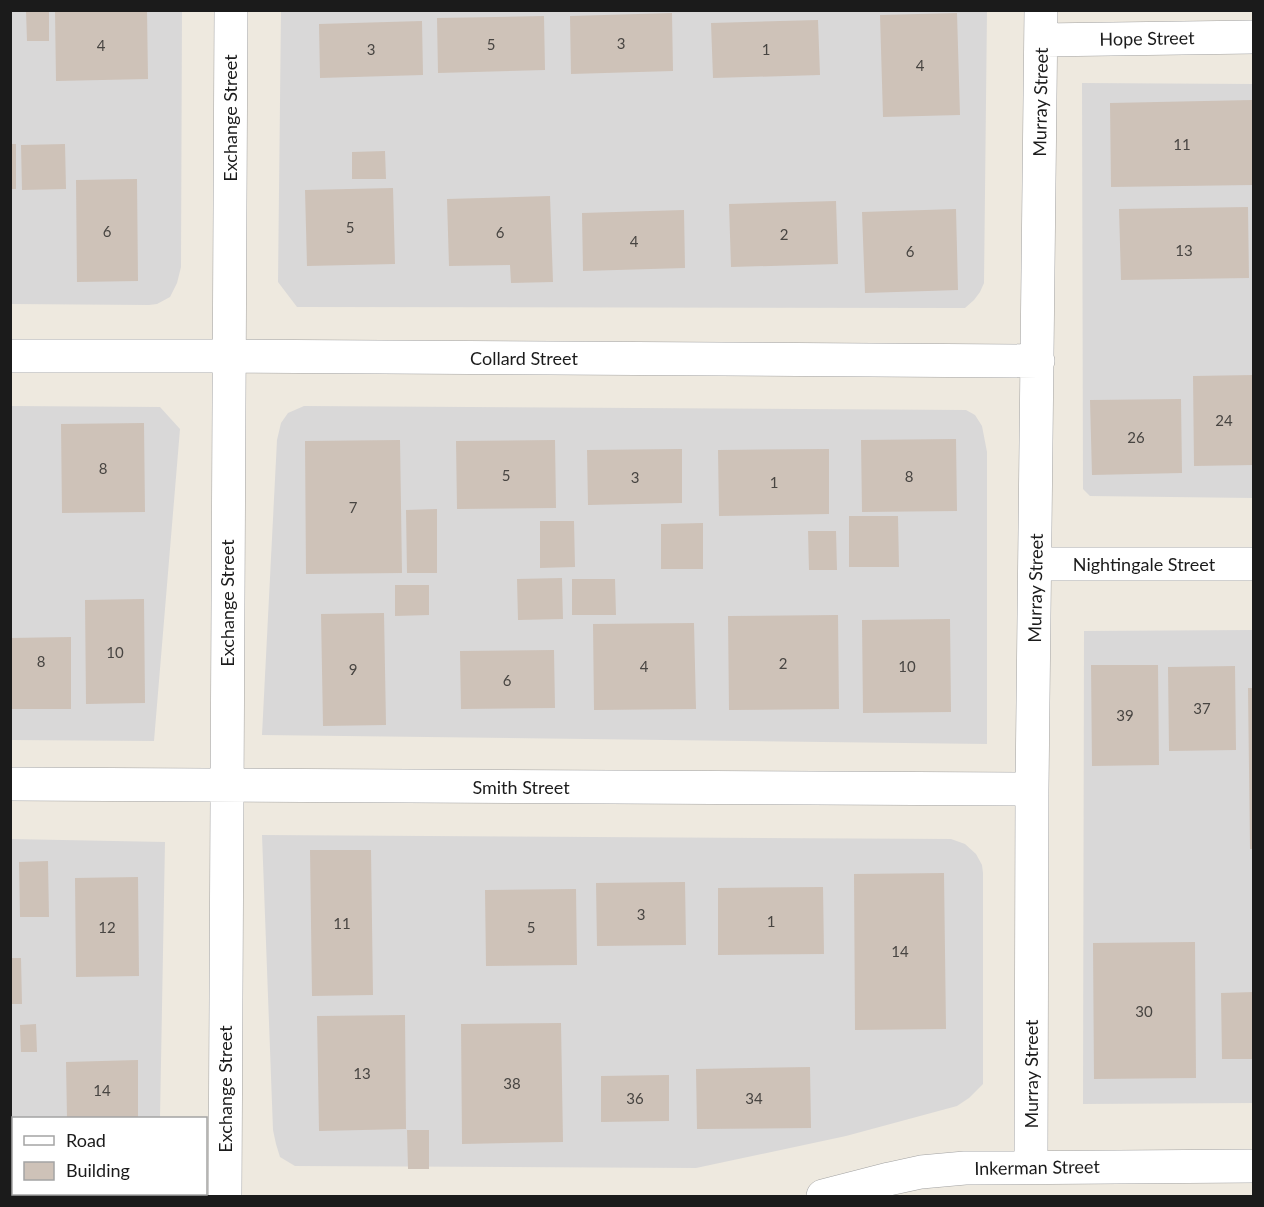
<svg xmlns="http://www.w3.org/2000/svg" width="1264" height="1207" viewBox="0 0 1264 1207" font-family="Lato,sans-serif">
  <rect width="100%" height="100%" fill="#eee9df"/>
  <path fill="#d9d8d8" d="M 11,11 L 182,11 L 181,267 L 177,283 L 170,297 L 157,304 L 149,305 L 11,304 Z
    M 281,11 L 987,11 L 984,283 L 980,292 L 974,300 L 965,308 L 297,307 L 278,282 Z
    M 1082,83 L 1253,84 L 1253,498 L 1090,496 L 1083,489 Z
    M 11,406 L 160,407 L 180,429 L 154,741 L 11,740 Z
    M 304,406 L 966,410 L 975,415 L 982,426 L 987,452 L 987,744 L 262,735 L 277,440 L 281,423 L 288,413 Z
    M 1253,630 L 1253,1103 L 1083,1104 L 1084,631 Z
    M 262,835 L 951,839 L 965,844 L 976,854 L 982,865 L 983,873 L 983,1084 L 969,1098 L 957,1106 L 846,1136 L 696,1168 L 295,1166 L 280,1157 L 276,1144 L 273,1130 Z
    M 11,839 L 165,842 L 160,1118 L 14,1118 L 13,1164 L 11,1164 Z"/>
  <path fill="#cec2b8" d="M 26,10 L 49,10 L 49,41 L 27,41 Z
    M 55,10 L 147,10 L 148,79 L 56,81 Z
    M 672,13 L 673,71 L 571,74 L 570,16 Z
    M 957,13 L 960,115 L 883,117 L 880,15 Z
    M 544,16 L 545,70 L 438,73 L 437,18 Z
    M 818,20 L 820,75 L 713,78 L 711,23 Z
    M 422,21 L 423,75 L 320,78 L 319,24 Z
    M 1252,100 L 1253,185 L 1111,187 L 1110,103 Z
    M 10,144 L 16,144 L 16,189 L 10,189 Z
    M 65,144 L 66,189 L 22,190 L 21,145 Z
    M 385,151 L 386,179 L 352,179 L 352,152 Z
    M 137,179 L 138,281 L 77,282 L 76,180 Z
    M 393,188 L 395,264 L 307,266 L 305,190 Z
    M 550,196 L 553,282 L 511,283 L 510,265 L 449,266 L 447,199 Z
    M 836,201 L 838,264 L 731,267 L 729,204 Z
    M 1248,207 L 1249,278 L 1121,280 L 1119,209 Z
    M 956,209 L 958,290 L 865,293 L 862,212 Z
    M 684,210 L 685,268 L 583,271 L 582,213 Z
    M 1254,375 L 1254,465 L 1194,466 L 1193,376 Z
    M 1181,399 L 1182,473 L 1092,475 L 1090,400 Z
    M 144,423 L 145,512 L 62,513 L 61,424 Z
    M 956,439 L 957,511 L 862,512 L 861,440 Z
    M 400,440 L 402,573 L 306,574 L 305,441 Z
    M 555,440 L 556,508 L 457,509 L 456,441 Z
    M 682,449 L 682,503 L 588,505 L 587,450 Z
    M 829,449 L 829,514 L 719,516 L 718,450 Z
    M 437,509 L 437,573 L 407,573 L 406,510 Z
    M 849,516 L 898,516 L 899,567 L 849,567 Z
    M 540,521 L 574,521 L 575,567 L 540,568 Z
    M 703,523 L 703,569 L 661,569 L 661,524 Z
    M 808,531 L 836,531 L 837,570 L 809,570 Z
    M 562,578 L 563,619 L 518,620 L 517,579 Z
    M 572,579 L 615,579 L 616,615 L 572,615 Z
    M 395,585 L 429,585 L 429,615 L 395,616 Z
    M 144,599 L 145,703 L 86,704 L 85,600 Z
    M 384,613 L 386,725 L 323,726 L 321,614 Z
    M 838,615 L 839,709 L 729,710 L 728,616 Z
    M 950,619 L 951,712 L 863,713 L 862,620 Z
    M 694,623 L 696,709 L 594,710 L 593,624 Z
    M 71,637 L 71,709 L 11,709 L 10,638 Z
    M 554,650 L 555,708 L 461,709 L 460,651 Z
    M 1091,665 L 1158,665 L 1159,765 L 1092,766 Z
    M 1235,666 L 1236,750 L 1169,751 L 1168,667 Z
    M 1248,688 L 1254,688 L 1254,849 L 1250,849 Z
    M 310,850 L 371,850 L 373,995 L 312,996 Z
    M 48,861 L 49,917 L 20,917 L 19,862 Z
    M 944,873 L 946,1029 L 855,1030 L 854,874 Z
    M 138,877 L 139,976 L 76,977 L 75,878 Z
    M 685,882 L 686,945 L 597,946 L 596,883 Z
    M 823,887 L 824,954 L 718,955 L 718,888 Z
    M 576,889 L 577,965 L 486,966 L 485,890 Z
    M 1195,942 L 1196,1078 L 1094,1079 L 1093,943 Z
    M 10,958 L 21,958 L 22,1004 L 10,1004 Z
    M 1254,992 L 1254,1059 L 1222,1059 L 1221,993 Z
    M 405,1015 L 406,1129 L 319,1131 L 317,1016 Z
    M 561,1023 L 563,1142 L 462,1144 L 461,1024 Z
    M 36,1024 L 37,1052 L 21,1052 L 20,1025 Z
    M 138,1060 L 138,1118 L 67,1118 L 66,1062 Z
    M 810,1067 L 811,1128 L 697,1129 L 696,1069 Z
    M 669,1075 L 669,1121 L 601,1122 L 601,1076 Z
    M 407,1130 L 429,1130 L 429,1169 L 408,1169 Z"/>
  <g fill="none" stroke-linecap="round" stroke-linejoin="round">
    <g stroke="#a2a2a2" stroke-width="34">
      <path id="minor" d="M 1041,40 L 1254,37
        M 10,356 L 229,356 L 1038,361
        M 1035,564 L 1254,564
        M 10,784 L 1032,789
        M 1031,1166 L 1032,789 L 1041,10
        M 225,1196 L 231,10
        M 823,1196 L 889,1179 L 921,1172 L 965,1168 L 1254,1166"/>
    </g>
    <use href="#minor" stroke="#fff" stroke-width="33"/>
  </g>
  <g text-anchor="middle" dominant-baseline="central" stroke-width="4.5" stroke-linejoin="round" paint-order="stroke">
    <g font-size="15" fill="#484542">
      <text x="621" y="43">3</text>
      <text x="491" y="44">5</text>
      <text x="101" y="45">4</text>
      <text x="371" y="49">3</text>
      <text x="766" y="49">1</text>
      <text x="920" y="65">4</text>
      <text x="1182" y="144">11</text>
      <text x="350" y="227">5</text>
      <text x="107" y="231">6</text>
      <text x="500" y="232">6</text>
      <text x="784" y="234">2</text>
      <text x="634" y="241">4</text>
      <text x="1184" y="250">13</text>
      <text x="910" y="251">6</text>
      <text x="1224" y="420">24</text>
      <text x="1136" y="437">26</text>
      <text x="103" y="468">8</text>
      <text x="506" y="475">5</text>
      <text x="909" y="476">8</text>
      <text x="635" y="477">3</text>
      <text x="774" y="482">1</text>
      <text x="353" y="507">7</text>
      <text x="115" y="652">10</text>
      <text x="41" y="661">8</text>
      <text x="783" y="663">2</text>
      <text x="644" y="666">4</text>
      <text x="907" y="666">10</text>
      <text x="353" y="669">9</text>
      <text x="507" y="680">6</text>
      <text x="1202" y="708">37</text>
      <text x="1125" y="715">39</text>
      <text x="641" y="914">3</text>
      <text x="771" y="921">1</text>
      <text x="342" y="923">11</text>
      <text x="107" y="927">12</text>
      <text x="531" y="927">5</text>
      <text x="900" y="951">14</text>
      <text x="1144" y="1011">30</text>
      <text x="362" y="1073">13</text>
      <text x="512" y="1083">38</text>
      <text x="102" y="1090">14</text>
      <text x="635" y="1098">36</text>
      <text x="754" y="1098">34</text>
    </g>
    <g font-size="18" fill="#1b1b1b" stroke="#fff">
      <text transform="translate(1147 38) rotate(-1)">Hope Street</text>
      <text transform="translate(1040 102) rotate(-89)">Murray Street</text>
      <text transform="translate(230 118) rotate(-90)">Exchange Street</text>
      <text x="524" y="358">Collard Street</text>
      <text x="1144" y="564">Nightingale Street</text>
      <text transform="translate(1035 588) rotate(-89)">Murray Street</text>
      <text transform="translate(227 603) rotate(-90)">Exchange Street</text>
      <text x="521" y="787">Smith Street</text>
      <text transform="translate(1031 1074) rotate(-90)">Murray Street</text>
      <text transform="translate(225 1089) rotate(-90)">Exchange Street</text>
      <text transform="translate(1037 1167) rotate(-1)">Inkerman Street</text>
    </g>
  </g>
  <rect width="1264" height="1207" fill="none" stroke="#1b1b1b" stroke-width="24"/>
  <rect x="12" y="1117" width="195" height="78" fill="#ffffff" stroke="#a4a4a4" stroke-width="1.5"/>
  <rect x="24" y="1136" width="30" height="9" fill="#ffffff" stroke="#a4a4a4" stroke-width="1.5"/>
  <text x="66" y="1147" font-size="18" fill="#1b1b1b">Road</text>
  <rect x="24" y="1162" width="30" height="18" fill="#cec2b8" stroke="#a4a4a4" stroke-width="1.5"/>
  <text x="66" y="1177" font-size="18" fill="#1b1b1b">Building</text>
</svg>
